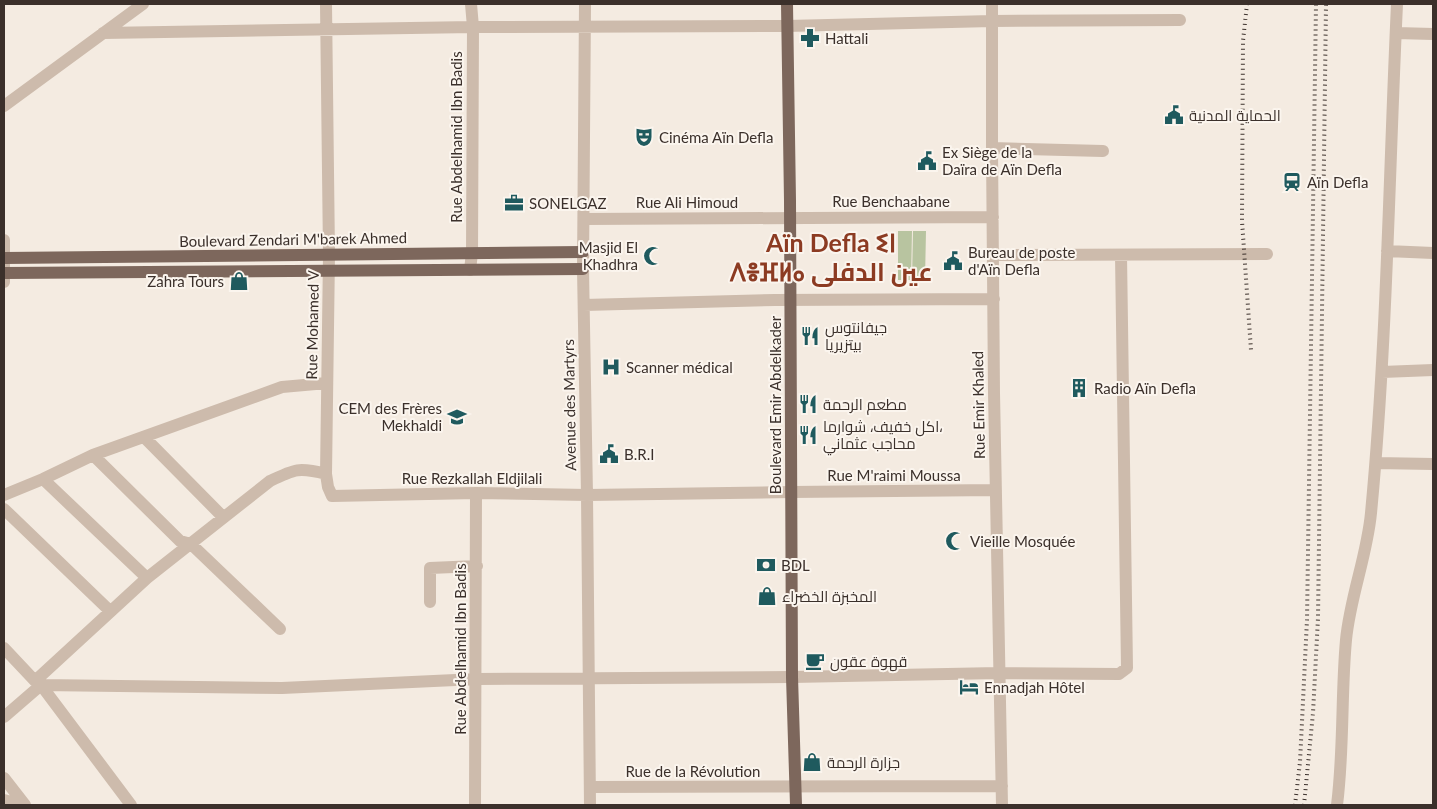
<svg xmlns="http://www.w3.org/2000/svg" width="1437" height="809" viewBox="0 0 1437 809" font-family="Lato,Cairo,'Noto Sans Tifinagh',sans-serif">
  <rect width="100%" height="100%" fill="#f4ebe1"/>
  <path fill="#b8c4a0" d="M 898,231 L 912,231 L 911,280 L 898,280 Z
    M 913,231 L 926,231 L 925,280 L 912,280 Z"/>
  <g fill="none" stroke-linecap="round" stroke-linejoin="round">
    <path stroke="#cdbbac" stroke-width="12" d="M 326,4 L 329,255 L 326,474 L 328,487 L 332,496 L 476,493 L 587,495 L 792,492 L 996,490
      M 585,4 L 583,269 L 587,495 L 590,805
      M 992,4 L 992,148 L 994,393 L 1002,805
      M 103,33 L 473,27 L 787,26 L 992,21 L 1180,20
      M 1396,33 L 1433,34
      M 4,106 L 143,4
      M 992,148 L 1103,151
      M 584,219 L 993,217
      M 4,240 L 4,282
      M 1387,251 L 1433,253
      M 993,255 L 1267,254
      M 470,270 L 472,253 L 473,27 L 471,4
      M 584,305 L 775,300 L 994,299
      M 1382,372 L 1433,370
      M 144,437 L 223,517
      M 93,455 L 180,541 L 191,544 L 280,629
      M 1376,463 L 1433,464
      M 43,479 L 147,578
      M 4,495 L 43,479 L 93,455 L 282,387 L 327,383
      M 4,509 L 110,611
      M 430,602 L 430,568 L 477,566
      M 4,648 L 35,681 L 41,685 L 131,805
      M 35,681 L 147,578 L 270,481 C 295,469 299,467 326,474
      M 4,717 L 41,685 L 282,688 L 477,679 L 792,677 L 999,673 L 1119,674 L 1127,668 L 1121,255
      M 4,778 L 25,805
      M 590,787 L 1002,786
      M 4,800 L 22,805
      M 475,805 L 476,493
      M 1337,805 C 1344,750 1341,695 1346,640 C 1350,597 1367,556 1371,513 C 1387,344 1389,173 1397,4"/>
    <path stroke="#7d675c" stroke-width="12" d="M 787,4 L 790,201 L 792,677 L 796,805
      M 4,258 L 583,252
      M 4,273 L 583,269"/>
    <path stroke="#3b302b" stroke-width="4" stroke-dasharray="1 4" stroke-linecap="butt" d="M 1247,4 L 1243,41 L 1242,221 L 1251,350
      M 1295,805 L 1300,762 L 1307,620 L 1316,4
      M 1304,805 L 1313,713 L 1318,618 L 1326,4"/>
  </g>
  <defs>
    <g id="pharmacy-bare" transform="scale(1.5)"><path d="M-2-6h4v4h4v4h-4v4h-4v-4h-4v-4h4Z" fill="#1f5a5e" stroke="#fbf5ee" stroke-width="2.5" paint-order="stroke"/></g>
    <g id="civic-bare" transform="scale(1.5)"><path d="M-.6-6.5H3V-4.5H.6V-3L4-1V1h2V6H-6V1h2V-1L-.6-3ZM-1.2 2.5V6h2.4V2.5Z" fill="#1f5a5e" stroke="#fbf5ee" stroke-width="2.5" paint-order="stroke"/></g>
    <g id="theatre-bare" transform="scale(1.5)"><path d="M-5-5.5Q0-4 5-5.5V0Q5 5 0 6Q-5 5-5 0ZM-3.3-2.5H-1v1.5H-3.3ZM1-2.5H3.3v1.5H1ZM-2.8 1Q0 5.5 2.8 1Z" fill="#1f5a5e" stroke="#fbf5ee" stroke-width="2.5" paint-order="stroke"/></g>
    <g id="station-bare" transform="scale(1.5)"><path d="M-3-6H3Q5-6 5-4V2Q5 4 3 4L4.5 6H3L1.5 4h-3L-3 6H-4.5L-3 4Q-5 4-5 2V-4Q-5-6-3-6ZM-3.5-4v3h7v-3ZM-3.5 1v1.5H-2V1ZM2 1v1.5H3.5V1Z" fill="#1f5a5e" stroke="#fbf5ee" stroke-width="2.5" paint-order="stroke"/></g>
    <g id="office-bare" transform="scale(1.5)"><path d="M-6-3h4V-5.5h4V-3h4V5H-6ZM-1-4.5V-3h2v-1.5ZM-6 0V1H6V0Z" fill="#1f5a5e" stroke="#fbf5ee" stroke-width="2.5" paint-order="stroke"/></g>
    <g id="mosque-bare" transform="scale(1.5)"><path d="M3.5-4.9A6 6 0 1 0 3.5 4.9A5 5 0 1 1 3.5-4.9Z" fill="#1f5a5e" stroke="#fbf5ee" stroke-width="2.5" paint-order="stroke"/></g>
    <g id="shop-bare" transform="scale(1.5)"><path d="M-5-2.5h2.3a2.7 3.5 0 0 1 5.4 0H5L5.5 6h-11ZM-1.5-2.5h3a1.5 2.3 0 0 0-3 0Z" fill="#1f5a5e" stroke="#fbf5ee" stroke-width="2.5" paint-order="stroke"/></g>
    <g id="restaurant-bare" transform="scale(1.5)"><path d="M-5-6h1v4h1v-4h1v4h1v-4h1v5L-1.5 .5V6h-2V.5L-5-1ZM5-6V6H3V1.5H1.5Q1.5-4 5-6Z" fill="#1f5a5e" stroke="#fbf5ee" stroke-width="2.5" paint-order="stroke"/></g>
    <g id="hospital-bare" transform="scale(1.5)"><path d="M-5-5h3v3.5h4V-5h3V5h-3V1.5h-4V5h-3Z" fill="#1f5a5e" stroke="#fbf5ee" stroke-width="2.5" paint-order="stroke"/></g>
    <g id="building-bare" transform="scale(1.5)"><path d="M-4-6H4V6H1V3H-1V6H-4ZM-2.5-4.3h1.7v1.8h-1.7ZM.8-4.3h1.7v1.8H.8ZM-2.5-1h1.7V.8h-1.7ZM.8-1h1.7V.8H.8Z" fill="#1f5a5e" stroke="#fbf5ee" stroke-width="2.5" paint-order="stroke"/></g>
    <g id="school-bare" transform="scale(1.5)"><path d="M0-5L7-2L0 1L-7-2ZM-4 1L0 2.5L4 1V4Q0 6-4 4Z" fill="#1f5a5e" stroke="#fbf5ee" stroke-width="2.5" paint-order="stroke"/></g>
    <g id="bank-bare" transform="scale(1.5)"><path d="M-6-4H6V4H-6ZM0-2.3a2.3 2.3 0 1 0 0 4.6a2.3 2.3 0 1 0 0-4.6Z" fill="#1f5a5e" stroke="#fbf5ee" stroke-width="2.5" paint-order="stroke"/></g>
    <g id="cafe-bare" transform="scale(1.5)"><path d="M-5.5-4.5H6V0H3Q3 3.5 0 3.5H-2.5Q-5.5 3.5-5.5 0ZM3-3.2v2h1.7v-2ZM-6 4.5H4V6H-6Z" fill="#1f5a5e" stroke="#fbf5ee" stroke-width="2.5" paint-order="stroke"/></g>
    <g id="hotel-bare" transform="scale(1.5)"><path d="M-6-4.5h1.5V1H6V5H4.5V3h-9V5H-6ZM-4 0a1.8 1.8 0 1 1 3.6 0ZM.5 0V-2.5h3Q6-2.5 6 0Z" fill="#1f5a5e" stroke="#fbf5ee" stroke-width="2.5" paint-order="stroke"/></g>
  </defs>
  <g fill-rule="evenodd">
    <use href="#pharmacy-bare" x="810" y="38"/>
    <use href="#civic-bare" x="1174" y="115"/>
    <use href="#theatre-bare" x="644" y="137"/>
    <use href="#civic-bare" x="927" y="161"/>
    <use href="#station-bare" x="1292" y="182"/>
    <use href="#office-bare" x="514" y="203"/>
    <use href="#mosque-bare" x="653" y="256"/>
    <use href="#civic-bare" x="953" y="261"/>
    <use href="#shop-bare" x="239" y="281"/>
    <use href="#restaurant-bare" x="810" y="336"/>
    <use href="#hospital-bare" x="611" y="367"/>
    <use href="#building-bare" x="1079" y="388"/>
    <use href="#restaurant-bare" x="808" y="404"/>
    <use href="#school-bare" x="457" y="417"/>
    <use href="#restaurant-bare" x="808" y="435"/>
    <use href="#civic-bare" x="609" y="454"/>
    <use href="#mosque-bare" x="955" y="541"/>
    <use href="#bank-bare" x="766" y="565"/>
    <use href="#shop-bare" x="767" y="596"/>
    <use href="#cafe-bare" x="815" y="661"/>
    <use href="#hotel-bare" x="969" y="687"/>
    <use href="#shop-bare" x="812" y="762"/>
  </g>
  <g text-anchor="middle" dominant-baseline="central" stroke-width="4" stroke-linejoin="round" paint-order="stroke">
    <g font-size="15" fill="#3b302b" stroke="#fbf5ee" text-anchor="start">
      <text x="825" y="38">Hattali</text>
      <text x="1189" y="115">الحماية المدنية</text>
      <text x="659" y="137">Cinéma Aïn Defla</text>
      <text x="942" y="152">Ex Siège de la<tspan x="942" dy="17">Daïra de Aïn Defla</tspan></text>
      <text x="1307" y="182">Aïn Defla</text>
      <text x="529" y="203">SONELGAZ</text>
      <text x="638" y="247" text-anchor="end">Masjid El<tspan x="638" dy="17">Khadhra</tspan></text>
      <text x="968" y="252">Bureau de poste<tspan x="968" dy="17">d'Aïn Defla</tspan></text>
      <text x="224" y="281" text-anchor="end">Zahra Tours</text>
      <text x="825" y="327">جيفانتوس<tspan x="825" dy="17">بيتزيريا</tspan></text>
      <text x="626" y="367">Scanner médical</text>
      <text x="1094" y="388">Radio Aïn Defla</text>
      <text x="823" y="404">مطعم الرحمة</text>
      <text x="442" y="408" text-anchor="end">CEM des Frères<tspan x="442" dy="17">Mekhaldi</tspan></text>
      <text x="823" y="426">اكل خفيف، شوارما،<tspan x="823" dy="17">محاجب عثماني</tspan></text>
      <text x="624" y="454">B.R.I</text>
      <text x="970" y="541">Vieille Mosquée</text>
      <text x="781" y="565">BDL</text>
      <text x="782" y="596">المخبزة الخضراء</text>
      <text x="830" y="661">قهوة عقون</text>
      <text x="984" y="687">Ennadjah Hôtel</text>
      <text x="827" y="762">جزارة الرحمة</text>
    </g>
    <g font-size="15" fill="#3b302b" stroke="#fbf5ee">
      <text transform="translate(456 137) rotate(-90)">Rue Abdelhamid Ibn Badis</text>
      <text x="891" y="201">Rue Benchaabane</text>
      <text x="687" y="202">Rue Ali Himoud</text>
      <text transform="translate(293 239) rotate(-1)">Boulevard Zendari M'barek Ahmed</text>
      <text transform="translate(312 325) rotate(-89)">Rue Mohamed V</text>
      <text transform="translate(569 405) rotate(-91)">Avenue des Martyrs</text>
      <text transform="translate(775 405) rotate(-90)">Boulevard Emir Abdelkader</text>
      <text transform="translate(978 405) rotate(-91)">Rue Emir Khaled</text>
      <text x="894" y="475">Rue M'raimi Moussa</text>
      <text x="472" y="478">Rue Rezkallah Eldjilali</text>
      <text transform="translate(460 649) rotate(-90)">Rue Abdelhamid Ibn Badis</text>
      <text x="693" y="771">Rue de la Révolution</text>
    </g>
    <g font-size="25" font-weight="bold" fill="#8c3b22" stroke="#fbf5ee">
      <text x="831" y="242">Aïn Defla ⵉⵏ<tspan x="831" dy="29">ⴷⴻⴼⵍⴰ عين الدفلى</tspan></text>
    </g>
  </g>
  <rect width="1437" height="809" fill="none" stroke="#3b302b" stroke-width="10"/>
</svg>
